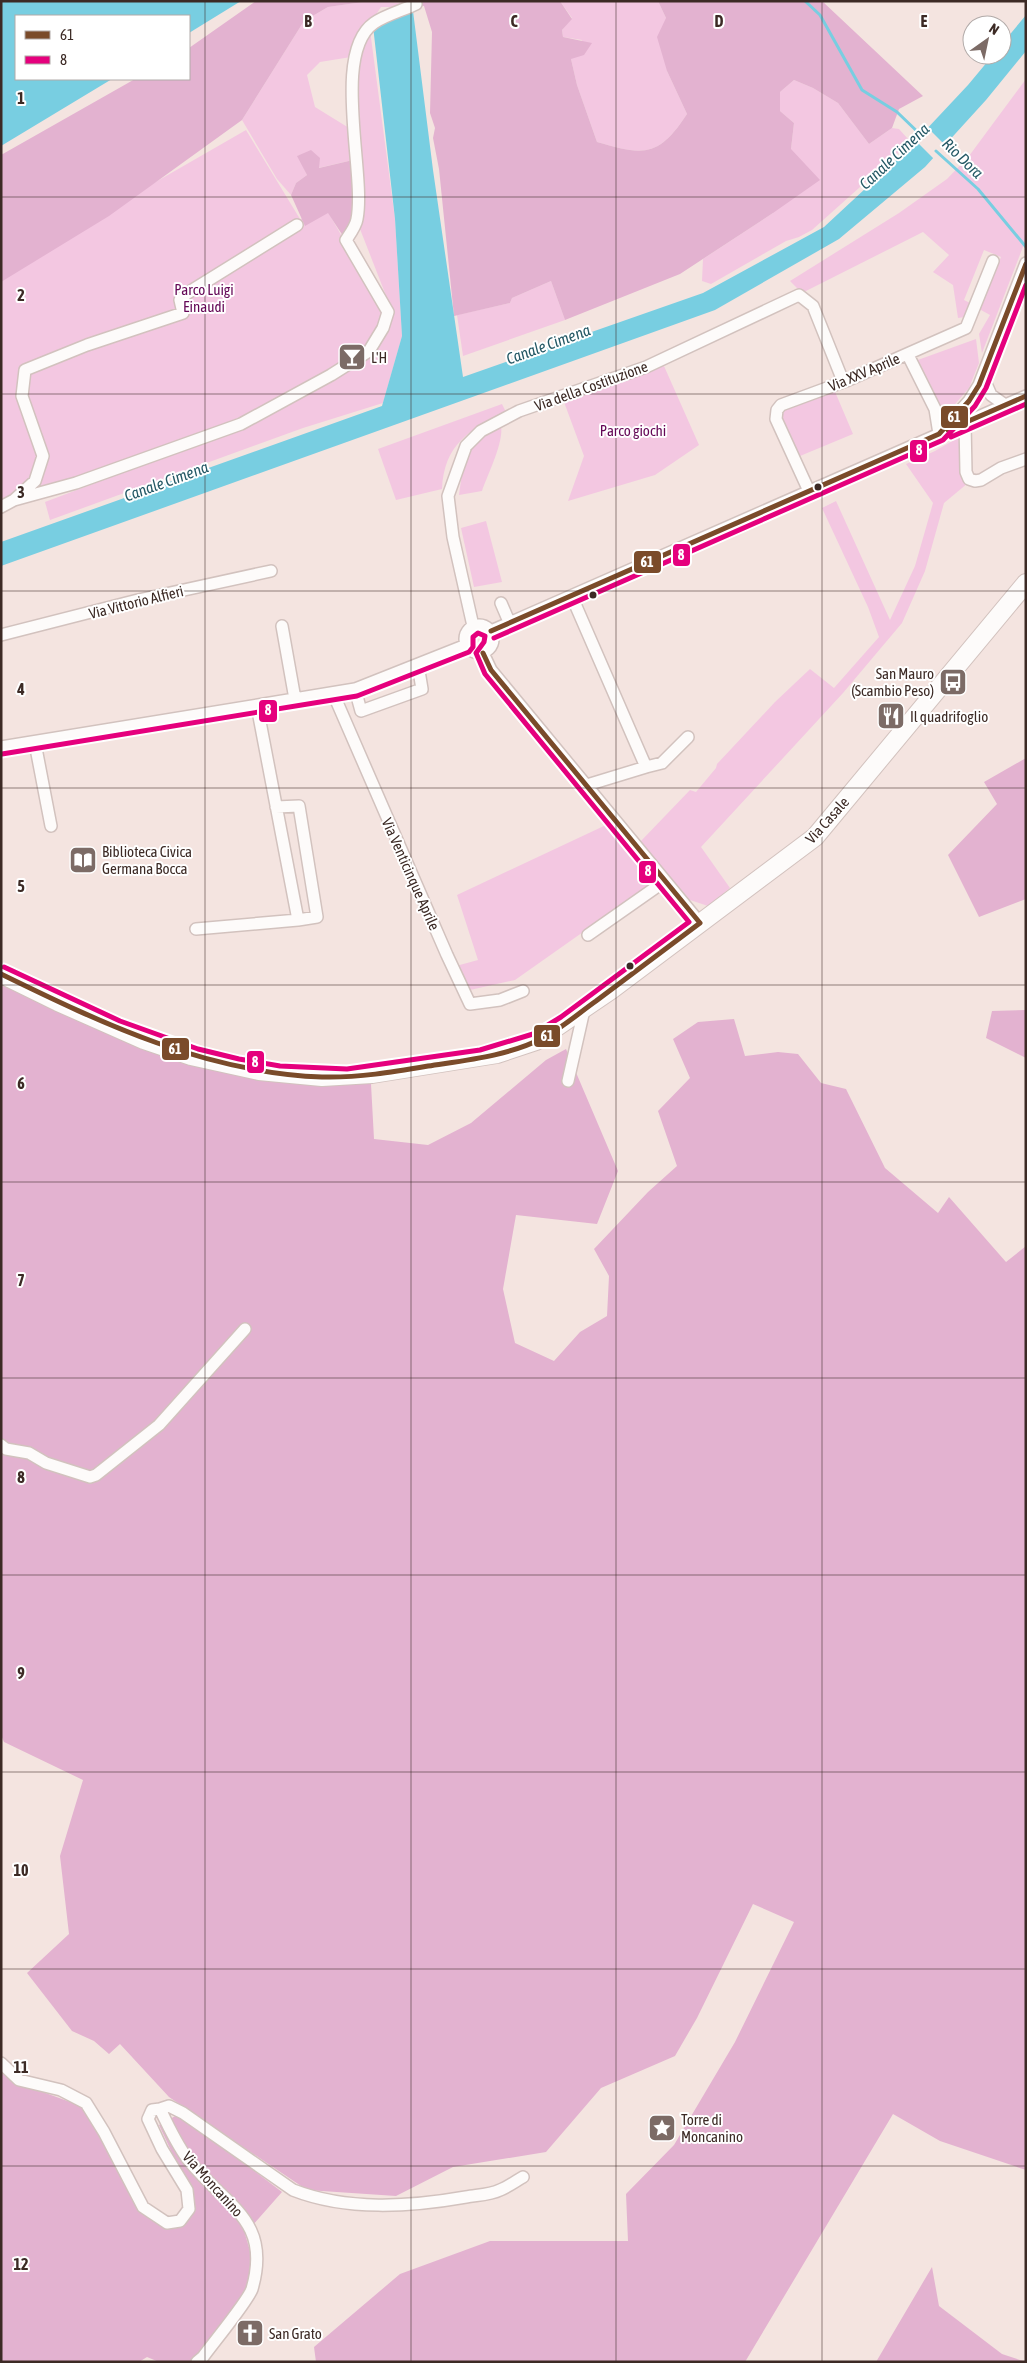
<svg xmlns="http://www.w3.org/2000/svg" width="1027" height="2363" viewBox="0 0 1027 2363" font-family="'Asap Condensed',sans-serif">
  <rect width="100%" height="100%" fill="#f4e4e0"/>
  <path fill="#f3c7e1" d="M 370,1 L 403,3 L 396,7 L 381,7 L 377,13 L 382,23 L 370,30 L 395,219 L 402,336 L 383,403 L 303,428 L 50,520 L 45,502 L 262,420 L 371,357 L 388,333 L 392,311 L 360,229 L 361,185 L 356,124 L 360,45 L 351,57 L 320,62 L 307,75 L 315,107 L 349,128 L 353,160 L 318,168 L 298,155 L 307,175 L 296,183 L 291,195 L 277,179 L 242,120 L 304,21 L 328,7 Z
    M 560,1 L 658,1 L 666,18 L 667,71 L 687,114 C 659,157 644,156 597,142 L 577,85 L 571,59 L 582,40 L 563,37 L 562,30 L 572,18 Z
    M 1026,79 L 1026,239 L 982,353 L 979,334 L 990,315 L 981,310 L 980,307 L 1001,257 L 984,250 L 964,300 L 972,304 L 965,317 L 958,318 L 953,285 L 933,272 L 949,255 L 923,232 L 802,293 L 790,281 L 899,213 L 947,179 L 969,156 Z
    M 794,80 L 813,88 L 838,103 L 869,144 L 892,128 L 899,129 L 908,139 L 907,145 L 812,230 L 799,237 L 786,241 L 711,284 L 702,281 L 703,259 L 773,213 L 791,149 L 794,123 L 780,111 L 780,92 Z
    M 246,130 L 300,219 L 328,212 L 385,312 L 376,335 L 359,354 L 258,410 L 165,447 L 1,502 L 1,280 L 100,214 Z
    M 551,281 L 565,320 L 463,356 L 457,315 L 510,303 L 512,298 Z
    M 976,339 L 979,363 L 969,388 L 943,418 L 938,402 L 915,361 Z
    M 664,366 L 699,445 L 655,475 L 568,501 L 584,456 L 564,402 Z
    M 833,387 L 853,434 L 800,456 L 782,417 L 786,407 Z
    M 502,404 L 506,412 C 469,429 444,445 442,489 L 396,500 L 378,449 Z
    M 501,426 C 504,442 488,474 482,491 L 459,495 C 464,459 467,443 501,426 Z
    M 961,436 L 968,483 L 944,503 L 925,571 L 902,623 L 843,693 L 701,847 L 730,888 L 708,906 L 690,900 L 640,842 L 690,790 L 696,792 L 716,768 L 717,764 L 775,702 L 810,669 L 834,688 L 879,637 L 868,607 L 822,508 L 836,501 L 890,620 L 915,566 L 933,503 L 906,464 L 935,451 Z
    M 486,521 L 502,582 L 474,587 L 461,528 Z
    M 606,825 L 654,882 L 515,980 L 470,990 L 456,966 L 478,960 L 457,895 Z"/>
  <path fill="#e3b2d0" d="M 256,1 L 370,1 L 328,7 L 304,21 L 242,120 L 109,216 L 1,282 L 1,155 L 135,79 L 189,79 L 189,48 Z
    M 392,1 L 560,1 L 572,19 L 562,30 L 563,37 L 592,43 L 584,55 L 571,59 L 577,85 L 597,142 C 644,156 659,157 687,114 L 667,71 L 657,37 L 666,18 L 658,1 L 822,1 L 923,96 L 899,109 L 892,128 L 869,144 L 838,103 L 813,88 L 794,80 L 780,92 L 780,111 L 794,123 L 791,149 L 820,180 L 773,213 L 680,274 L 565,320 L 551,281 L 512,298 L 510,303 L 454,316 L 439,169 L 433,138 L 435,128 L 430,113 L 432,32 L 424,6 Z
    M 311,150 L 320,158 L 319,168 L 353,160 L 355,219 L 343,236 L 328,213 L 305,226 L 291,195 L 296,183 L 307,175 L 297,156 Z
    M 1026,758 L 1026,899 L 979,917 L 948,855 L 997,804 L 984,782 Z
    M 1,985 L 81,1021 L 322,1083 L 371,1084 L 374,1139 L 428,1145 L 471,1123 L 546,1060 L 566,1049 L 618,1171 L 597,1224 L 516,1215 L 503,1289 L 515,1343 L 554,1361 L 580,1332 L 607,1316 L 609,1276 L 594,1249 L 648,1192 L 677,1166 L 658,1111 L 690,1078 L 673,1039 L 698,1022 L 734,1019 L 745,1056 L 778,1052 L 798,1054 L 821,1083 L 846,1089 L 885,1168 L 938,1213 L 949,1197 L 1006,1262 L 1026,1246 L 1026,2170 L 940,2141 L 893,2114 L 745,2362 L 316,2362 L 314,2347 L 400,2274 L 490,2241 L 628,2241 L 626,2194 L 674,2145 L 735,2042 L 794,1922 L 753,1904 L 697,2018 L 675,2056 L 601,2088 L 546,2152 L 453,2167 L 396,2196 L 307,2190 L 169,2097 L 120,2044 L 109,2054 L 94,2041 L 72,2031 L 27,1973 L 69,1934 L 60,1856 L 83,1780 L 4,1742 L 1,1735 Z
    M 1026,1010 L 1026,1058 L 986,1038 L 992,1011 Z
    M 1,2070 L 18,2083 L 84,2107 L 140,2210 L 181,2224 L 190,2191 L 159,2125 L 179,2114 L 282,2192 L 245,2234 L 251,2254 L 248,2288 L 201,2354 L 190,2362 L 159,2362 L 147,2357 L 139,2362 L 1,2362 Z
    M 932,2267 L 939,2306 L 1002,2354 L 1026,2362 L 876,2362 Z"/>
  <path fill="#78cee1" d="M 1,1 L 241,1 L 189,33 L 189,16 L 16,16 L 16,79 L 112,79 L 1,146 Z
    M 413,11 L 433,170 L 463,377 L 703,293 L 824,227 L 908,149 L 968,85 L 993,55 L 1002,55 L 1002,44 L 1026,15 L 1026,51 L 986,100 L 925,167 L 839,239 L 715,310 L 1,566 L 1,542 L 382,406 L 402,336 L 395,219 L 373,26 Z"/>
  <path fill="#f4e4e0" d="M 926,126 L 947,147 L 935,160 L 914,139 Z"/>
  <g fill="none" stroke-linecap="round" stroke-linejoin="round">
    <path stroke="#78cee1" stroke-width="3" d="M 805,1 L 820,15 L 862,90 L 897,112 L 923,137
      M 936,151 L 978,189 L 1026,247"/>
    <g stroke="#d2c2be" stroke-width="14">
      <path id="street" d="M 910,359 L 935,409 L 939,434
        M 983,377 L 991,395 L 1005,405
        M 965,423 L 966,472 L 969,479 L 975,481 L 981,480 L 1001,468 L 1026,459
        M 942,431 L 969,401 L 979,385 L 1026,263
        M 809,491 L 776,419 L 777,410 L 781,405 L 846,381 L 966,328 L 993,261
        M 14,500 L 76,483 L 241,424 L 331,375 L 369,351 L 383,328 L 388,312 L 346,240 C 350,234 356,226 357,219 C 366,173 331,53 374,23 C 385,15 404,10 416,4
        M 1,507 L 14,500 L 35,481 L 43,456 L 22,396 L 25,370 L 87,345 L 183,313 L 180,300 L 186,294 L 297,225
        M 572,597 L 646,767 L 587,785
        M 501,603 L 510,624
        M465 639a14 14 0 1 1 28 0a14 14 0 1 1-28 0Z
        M 282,626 L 295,699
        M 473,626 L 453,537 L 448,496 L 466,446 L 481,431 L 519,411 L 646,367 L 799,295 L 813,306 L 843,381
        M 491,631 L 1026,396
        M 1,635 L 138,600 L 271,571
        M 483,653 L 491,670 L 700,923
        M 355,689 L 361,711 L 422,689 L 418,665
        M 333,693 L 447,955 L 470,1004 L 500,1000 L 523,991
        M 35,743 L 51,826
        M 1,747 L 355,689 L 466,645
        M 646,767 L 662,763 L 688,737
        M 276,807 L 299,806 L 317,917 L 298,920
        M 196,929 L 298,920 L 257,706
        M 588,935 L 665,881
        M 568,1081 L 584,1010
        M 1,1445 L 6,1449 L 29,1453 L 46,1463 L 90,1477 L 96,1475 L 159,1425 L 245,1329
        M 1,2063 L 19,2080 L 61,2090 L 86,2103 L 104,2132 L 143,2207 L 167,2223 L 180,2221 L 189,2209 L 187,2190 L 162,2149 L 148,2119 L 152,2110 L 160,2109 C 169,2127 177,2146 190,2162 C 226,2206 272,2220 252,2289 C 248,2301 213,2343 203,2357 L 197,2362
        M 160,2109 L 169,2106 L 183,2113 L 293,2190 C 347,2211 409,2207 466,2197 C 477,2195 490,2195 500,2190 C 508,2187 516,2181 523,2177"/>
    </g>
    <g stroke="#d2c2be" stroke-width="20">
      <path id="primary" d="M 1,974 L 58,1002 L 144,1040 L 191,1056 L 259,1071 L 322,1077 L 372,1074 L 497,1054 L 536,1041 L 611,990 L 815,837 L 1026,583"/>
    </g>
    <use href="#street" stroke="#fdfbfa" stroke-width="11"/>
    <use href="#primary" stroke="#fdfbfa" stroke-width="18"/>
    <g stroke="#fff" stroke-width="9">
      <path id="bus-1" d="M 948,430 L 1026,396
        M 491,631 L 939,434 L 969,401 L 979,385 L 1026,264
        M 483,653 L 491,670 L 700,923
        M 1,974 C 103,1024 207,1073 322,1077 C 358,1078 393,1072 428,1066 C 467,1060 508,1056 543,1038 C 562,1028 579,1013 596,1001 C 631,975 665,949 700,923"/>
    </g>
    <g stroke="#fff" stroke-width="9">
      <path id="bus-2" d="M 951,437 L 1026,404
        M 494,638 L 943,440 L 975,406 L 986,388 L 1026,285
        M 2,754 L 357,696 L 469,652 L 473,647 L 473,637 L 478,633 L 485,636 L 484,642 L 476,653 L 485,674 L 689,922 L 561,1017 L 533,1034 L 480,1050 L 347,1069 L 280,1066 L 239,1059 L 198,1049 L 120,1021 L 4,967"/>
    </g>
    <use href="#bus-1" stroke="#7a4b2a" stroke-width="5"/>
    <use href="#bus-2" stroke="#e5007d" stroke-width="5"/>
  </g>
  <path fill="none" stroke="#3c2a25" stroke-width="1" stroke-opacity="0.55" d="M 205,1 L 205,2362M 411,1 L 411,2362M 616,1 L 616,2362M 822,1 L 822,2362M 1,197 L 1026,197M 1,394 L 1026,394M 1,591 L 1026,591M 1,788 L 1026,788M 1,985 L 1026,985M 1,1182 L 1026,1182M 1,1378 L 1026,1378M 1,1575 L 1026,1575M 1,1772 L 1026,1772M 1,1969 L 1026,1969M 1,2166 L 1026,2166"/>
  <defs>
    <g id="bar-square" transform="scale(1.4375)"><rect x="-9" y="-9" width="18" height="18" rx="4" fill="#7c6b66" stroke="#fff"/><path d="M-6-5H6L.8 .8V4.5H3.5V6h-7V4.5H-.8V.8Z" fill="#fff"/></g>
    <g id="bus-square" transform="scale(1.4375)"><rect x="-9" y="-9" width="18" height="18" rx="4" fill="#7c6b66" stroke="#fff"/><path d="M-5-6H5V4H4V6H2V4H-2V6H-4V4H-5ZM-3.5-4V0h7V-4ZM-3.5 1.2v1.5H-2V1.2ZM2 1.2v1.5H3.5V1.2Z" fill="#fff"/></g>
    <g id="restaurant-square" transform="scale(1.4375)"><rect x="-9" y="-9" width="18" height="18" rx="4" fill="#7c6b66" stroke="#fff"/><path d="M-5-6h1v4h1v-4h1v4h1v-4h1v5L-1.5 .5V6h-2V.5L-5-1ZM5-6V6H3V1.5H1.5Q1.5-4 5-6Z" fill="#fff"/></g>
    <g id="library-square" transform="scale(1.4375)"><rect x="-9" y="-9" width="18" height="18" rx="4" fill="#7c6b66" stroke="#fff"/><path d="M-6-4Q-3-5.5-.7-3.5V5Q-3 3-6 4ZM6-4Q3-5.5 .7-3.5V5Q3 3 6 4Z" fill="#fff"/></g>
    <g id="sight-square" transform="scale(1.4375)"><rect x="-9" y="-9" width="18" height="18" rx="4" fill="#7c6b66" stroke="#fff"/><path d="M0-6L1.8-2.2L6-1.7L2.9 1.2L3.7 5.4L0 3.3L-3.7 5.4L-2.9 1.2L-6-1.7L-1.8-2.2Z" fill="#fff"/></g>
    <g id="church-square" transform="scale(1.4375)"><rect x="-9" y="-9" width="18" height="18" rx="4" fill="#7c6b66" stroke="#fff"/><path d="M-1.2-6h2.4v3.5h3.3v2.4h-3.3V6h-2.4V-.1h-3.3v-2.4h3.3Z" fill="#fff"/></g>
  </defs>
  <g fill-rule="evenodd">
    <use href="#bar-square" x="352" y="357"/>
    <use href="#bus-square" x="953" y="682"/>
    <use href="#restaurant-square" x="891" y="716"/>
    <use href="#library-square" x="83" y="860"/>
    <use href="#sight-square" x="662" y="2128"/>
    <use href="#church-square" x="250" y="2333"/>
  </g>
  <g fill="#3c2a25" stroke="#fff" stroke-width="2">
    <circle cx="818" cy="487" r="4.5"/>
    <circle cx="593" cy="595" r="4.5"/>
    <circle cx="630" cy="966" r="4.5"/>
  </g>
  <g text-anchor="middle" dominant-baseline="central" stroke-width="4" stroke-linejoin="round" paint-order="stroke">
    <g font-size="15" fill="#640756" stroke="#fff">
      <text x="204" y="289">Parco Luigi<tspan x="204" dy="17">Einaudi</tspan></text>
      <text x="633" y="430">Parco giochi</text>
    </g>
    <g font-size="15" fill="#3c2a25" stroke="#fff" text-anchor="start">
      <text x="371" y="357">L'H</text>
      <text x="934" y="673" text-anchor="end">San Mauro<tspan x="934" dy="17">(Scambio Peso)</tspan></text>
      <text x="910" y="716">Il quadrifoglio</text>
      <text x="102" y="851">Biblioteca Civica<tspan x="102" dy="17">Germana Bocca</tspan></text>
      <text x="681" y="2119">Torre di<tspan x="681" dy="17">Moncanino</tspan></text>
      <text x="269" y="2333">San Grato</text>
    </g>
    <g font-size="15" fill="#3c2a25" stroke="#fff">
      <text transform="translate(864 372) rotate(-23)">Via XXV Aprile</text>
      <text transform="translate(591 386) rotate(-20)">Via della Costituzione</text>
      <text transform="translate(136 602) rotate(-14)">Via Vittorio Alfieri</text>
      <text transform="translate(827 820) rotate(-48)">Via Casale</text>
      <text transform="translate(411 874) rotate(66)">Via Venticinque Aprile</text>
      <text transform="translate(213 2184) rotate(48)">Via Moncanino</text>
    </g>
    <g font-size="16" font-style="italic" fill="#245865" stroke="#fff">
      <text transform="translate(894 156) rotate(-43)">Canale Cimena</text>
      <text transform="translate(963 158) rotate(44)">Rio Dora</text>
      <text transform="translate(548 344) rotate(-20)">Canale Cimena</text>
      <text transform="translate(166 481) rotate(-20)">Canale Cimena</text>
    </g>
  </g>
  <g font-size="16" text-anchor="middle" font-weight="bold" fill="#3c2a25" stroke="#fff" stroke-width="4" stroke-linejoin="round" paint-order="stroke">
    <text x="308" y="27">B</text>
    <text x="514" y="27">C</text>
    <text x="719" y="27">D</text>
    <text x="924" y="27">E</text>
    <text x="21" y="104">1</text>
    <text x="21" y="301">2</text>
    <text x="21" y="498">3</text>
    <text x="21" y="695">4</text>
    <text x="21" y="892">5</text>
    <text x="21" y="1089">6</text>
    <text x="21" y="1286">7</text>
    <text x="21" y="1483">8</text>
    <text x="21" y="1679">9</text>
    <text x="21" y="1876">10</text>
    <text x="21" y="2073">11</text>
    <text x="21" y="2270">12</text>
  </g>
  <g stroke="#fff" stroke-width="2">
    <rect x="940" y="405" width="29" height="24" rx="5" fill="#7a4b2a"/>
    <rect x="909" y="439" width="19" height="24" rx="5" fill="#e5007d"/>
    <rect x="672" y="543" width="19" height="24" rx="5" fill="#e5007d"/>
    <rect x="633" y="550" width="29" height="24" rx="5" fill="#7a4b2a"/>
    <rect x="258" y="699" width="20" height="24" rx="5" fill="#e5007d"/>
    <rect x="638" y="860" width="19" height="24" rx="5" fill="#e5007d"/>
    <rect x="533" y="1024" width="28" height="24" rx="5" fill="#7a4b2a"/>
    <rect x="161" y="1037" width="29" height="24" rx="5" fill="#7a4b2a"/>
    <rect x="246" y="1050" width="19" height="24" rx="5" fill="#e5007d"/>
  </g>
  <g font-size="14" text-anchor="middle" font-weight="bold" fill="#fff">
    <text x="954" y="422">61</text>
    <text x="919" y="455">8</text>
    <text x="681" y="560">8</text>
    <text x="647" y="567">61</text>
    <text x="268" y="715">8</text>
    <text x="648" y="876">8</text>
    <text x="547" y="1041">61</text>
    <text x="175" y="1054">61</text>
    <text x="255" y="1067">8</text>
  </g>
  <rect width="1027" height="2363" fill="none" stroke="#3c2a25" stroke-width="5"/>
  <rect x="15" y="15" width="175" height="65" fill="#ffffff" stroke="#b1aaa8"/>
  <rect x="25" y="31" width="25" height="8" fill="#7a4b2a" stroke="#b1aaa8"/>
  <text x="60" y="40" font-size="15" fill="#3c2a25">61</text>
  <rect x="25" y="56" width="25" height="8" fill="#e5007d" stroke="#b1aaa8"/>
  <text x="60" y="65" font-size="15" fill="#3c2a25">8</text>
  <g transform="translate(987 40) rotate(33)"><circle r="24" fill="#ffffff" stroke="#b1aaa8"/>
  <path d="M0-4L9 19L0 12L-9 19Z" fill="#7c6b66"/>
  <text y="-8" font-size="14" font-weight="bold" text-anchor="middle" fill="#3c2a25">N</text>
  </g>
</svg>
